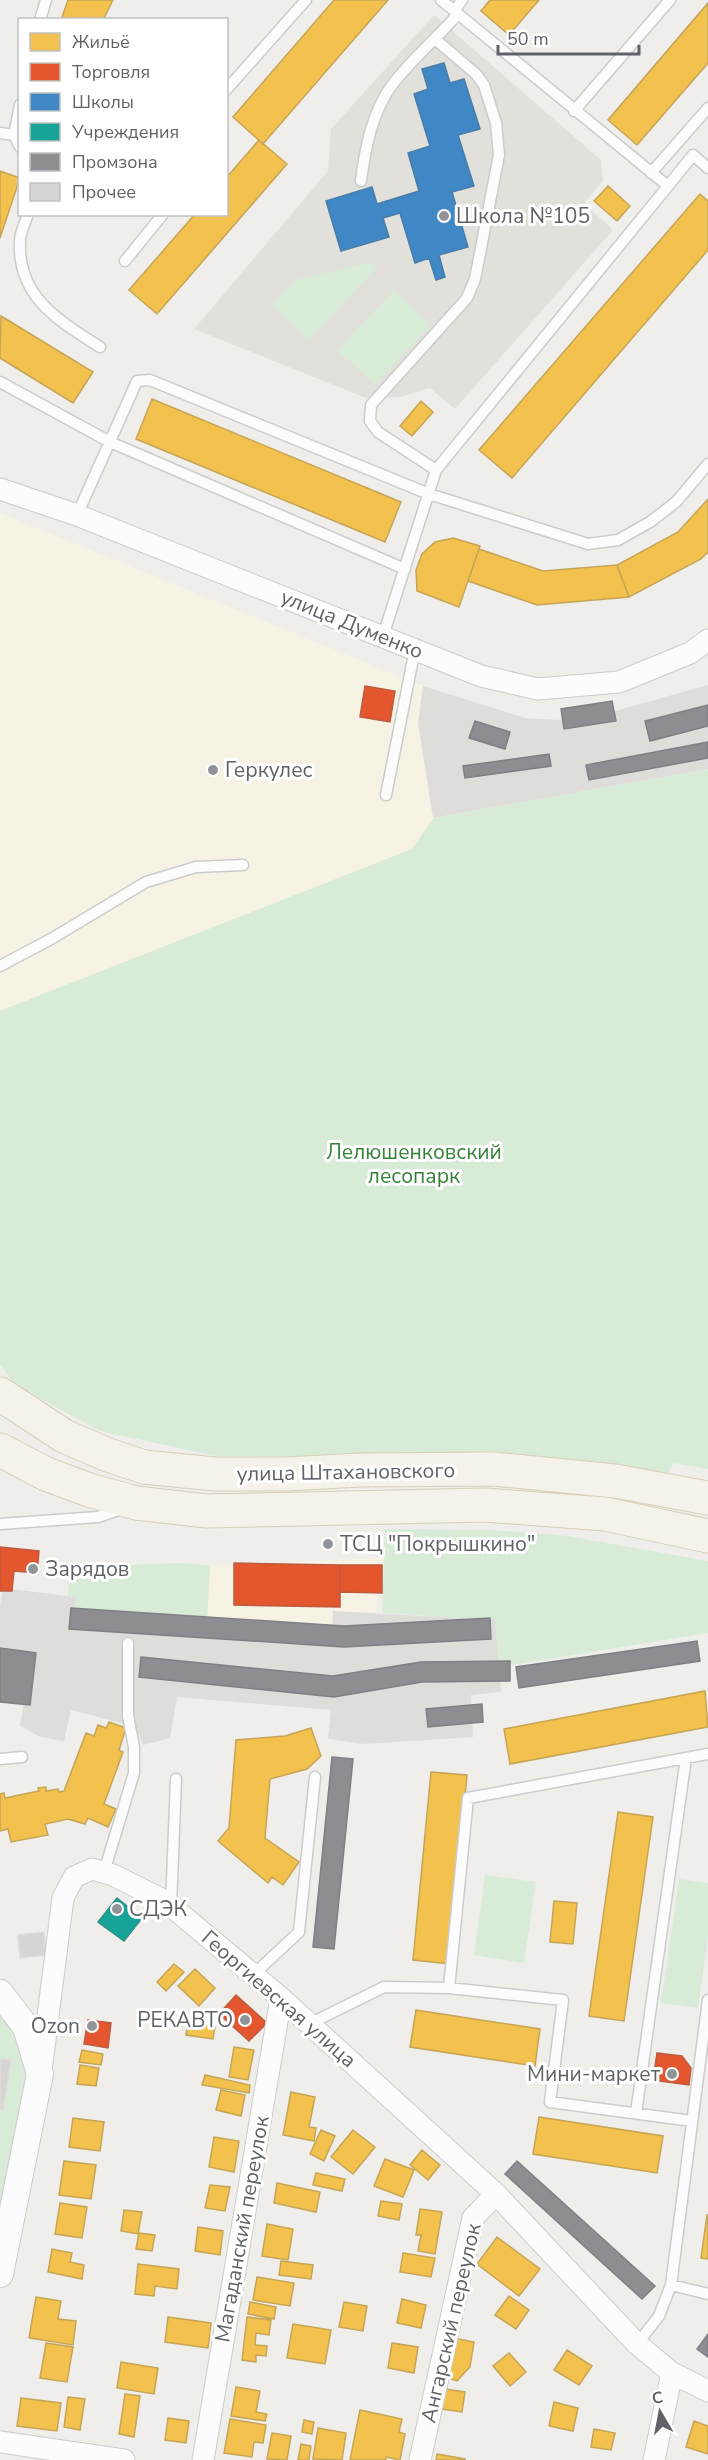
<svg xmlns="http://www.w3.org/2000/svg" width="708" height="2460" viewBox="0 0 708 2460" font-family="'Nunito Sans',sans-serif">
  <rect width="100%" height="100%" fill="#efeeea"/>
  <path fill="#f7f3e4" d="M 0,513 L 423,686 L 418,723 L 433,818 L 412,849 L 0,1011 Z
    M 384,1558 L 376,1613 L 333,1611 L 332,1629 L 207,1622 L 210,1565 Z"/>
  <path fill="#dfddda" d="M 708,685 L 708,769 L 433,818 L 418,723 L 423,686 L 525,718 L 559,720 L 608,713 Z
    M 3,1588 L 76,1597 L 75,1609 L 332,1629 L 333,1611 L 495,1620 L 501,1692 L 471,1695 L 473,1737 L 364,1744 L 328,1739 L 331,1710 L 177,1697 L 170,1738 L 143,1745 L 136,1727 L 71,1710 L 64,1741 L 41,1737 L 20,1726 L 29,1672 L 0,1648 L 0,1605 Z"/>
  <path fill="#e2e0da" d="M 434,15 L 601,160 L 603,181 L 584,203 L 613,230 L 455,409 L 430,388 L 400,397 L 366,398 L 194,329 L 328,171 L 331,129 Z"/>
  <path fill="#d8ebd6" d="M 371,262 L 377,267 L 309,340 L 272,305 L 295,280 Z
    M 394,290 L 431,325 L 375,385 L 337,350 Z
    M 708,769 L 708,1469 L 673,1463 L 668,1474 L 566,1459 L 216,1456 L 100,1431 L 15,1385 L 0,1364 L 0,1011 L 412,849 L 433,818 Z
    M 385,1529 L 492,1530 L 567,1536 L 708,1561 L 708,1633 L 499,1667 L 495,1620 L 382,1613 Z
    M 181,1563 L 210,1565 L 207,1622 L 75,1609 L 76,1597 L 68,1596 L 70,1567 Z
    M 485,1875 L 536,1882 L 524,1963 L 474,1955 Z
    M 679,1879 L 708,1883 L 708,1937 L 698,2008 L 661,2003 Z
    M 0,1990 L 10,1999 L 31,2082 L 0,2233 Z"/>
  <path fill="#f2c14e" stroke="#c6a556" stroke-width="1.5" d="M 68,0 L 113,0 L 103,20 L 61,20 Z
    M 334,0 L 388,0 L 263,144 L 233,117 Z
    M 490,0 L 539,0 L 509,35 L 481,11 Z
    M 708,3 L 708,63 L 637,145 L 608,120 Z
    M 259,140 L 287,164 L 157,314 L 129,290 L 195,214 L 226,214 L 226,178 Z
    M 0,171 L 20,178 L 0,238 Z
    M 608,186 L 630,206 L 617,221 L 594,201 Z
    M 700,194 L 708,201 L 708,250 L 512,478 L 479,450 Z
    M 1,316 L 93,372 L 73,403 L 0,358 Z
    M 152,399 L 401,502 L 385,542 L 136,439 Z
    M 421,401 L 433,412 L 412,436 L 400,426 Z
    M 708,499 L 708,552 L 701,559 L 629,597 L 617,565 L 678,532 Z
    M 453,538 L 480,546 L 459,607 L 417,591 L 416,570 L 422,554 L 435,542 Z
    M 479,549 L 543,571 L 617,565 L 629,597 L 537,605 L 468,581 Z
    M 705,1691 L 708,1727 L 510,1764 L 504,1729 Z
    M 109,1722 L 126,1728 L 119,1750 L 123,1752 L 104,1804 L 116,1809 L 108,1827 L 88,1818 L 85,1824 L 68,1819 L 45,1824 L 48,1835 L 11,1842 L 8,1829 L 0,1831 L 0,1794 L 4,1793 L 5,1798 L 39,1791 L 38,1788 L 46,1787 L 46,1791 L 58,1789 L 59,1792 L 64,1791 L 86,1733 L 94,1736 L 98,1725 L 106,1728 Z
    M 311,1728 L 321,1756 L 307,1769 L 270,1779 L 265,1838 L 299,1862 L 283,1885 L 272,1877 L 268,1883 L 218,1841 L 229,1828 L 236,1740 L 285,1736 Z
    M 431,1772 L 467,1775 L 450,1964 L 413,1960 Z
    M 618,1812 L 653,1817 L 624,2021 L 589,2016 Z
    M 554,1901 L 577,1903 L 573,1944 L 550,1942 Z
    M 174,1964 L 184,1972 L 166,1991 L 157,1982 Z
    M 195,1969 L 215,1988 L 199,2006 L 178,1986 Z
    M 416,2010 L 540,2029 L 535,2066 L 410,2047 Z
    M 188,2022 L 215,2027 L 213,2039 L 186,2035 Z
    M 234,2047 L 254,2050 L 248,2080 L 229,2077 Z
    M 82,2050 L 103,2054 L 101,2065 L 79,2062 Z
    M 80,2065 L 99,2068 L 96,2086 L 77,2084 Z
    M 205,2075 L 250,2085 L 249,2093 L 202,2085 Z
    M 221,2090 L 245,2095 L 241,2116 L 216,2110 Z
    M 291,2092 L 315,2097 L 309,2127 L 316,2128 L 314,2141 L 283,2135 Z
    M 539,2117 L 663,2136 L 657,2173 L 533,2154 Z
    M 73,2118 L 104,2122 L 100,2151 L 69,2147 Z
    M 321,2130 L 335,2136 L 324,2161 L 310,2154 Z
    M 353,2130 L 375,2147 L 353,2174 L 331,2157 Z
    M 214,2137 L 239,2141 L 234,2172 L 209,2167 Z
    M 422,2150 L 440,2165 L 428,2180 L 410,2165 Z
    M 385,2159 L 414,2170 L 403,2197 L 374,2186 Z
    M 64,2161 L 96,2165 L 91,2199 L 59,2195 Z
    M 316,2173 L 345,2179 L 342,2191 L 313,2185 Z
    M 277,2183 L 320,2192 L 316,2212 L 274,2203 Z
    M 210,2185 L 230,2187 L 225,2211 L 205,2208 Z
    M 381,2201 L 402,2204 L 399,2220 L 378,2216 Z
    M 60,2203 L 87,2207 L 82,2238 L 55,2234 Z
    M 420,2209 L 442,2212 L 435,2254 L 418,2251 L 421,2235 L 416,2235 Z
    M 124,2210 L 142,2212 L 138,2234 L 121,2231 Z
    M 707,2215 L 708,2215 L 708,2259 L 701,2258 Z
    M 267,2224 L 293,2229 L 288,2260 L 262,2256 Z
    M 198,2227 L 223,2231 L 220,2255 L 195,2251 Z
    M 139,2233 L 155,2235 L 152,2251 L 136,2249 Z
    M 497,2237 L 540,2269 L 519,2296 L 477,2264 Z
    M 52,2249 L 72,2253 L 70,2262 L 84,2265 L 82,2279 L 48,2272 Z
    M 403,2253 L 435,2258 L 431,2277 L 400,2272 Z
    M 281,2261 L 313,2265 L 311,2279 L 279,2275 Z
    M 138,2264 L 179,2269 L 177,2289 L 155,2286 L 154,2296 L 135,2294 Z
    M 257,2277 L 294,2283 L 290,2306 L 253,2300 Z
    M 509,2296 L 529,2310 L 516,2329 L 495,2315 Z
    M 36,2297 L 61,2301 L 58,2319 L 76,2321 L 73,2345 L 29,2338 Z
    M 402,2299 L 426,2305 L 421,2328 L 397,2323 Z
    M 250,2302 L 276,2307 L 274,2319 L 248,2314 Z
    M 344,2302 L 367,2306 L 363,2331 L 339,2327 Z
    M 168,2317 L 211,2323 L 208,2348 L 165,2342 Z
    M 247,2317 L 271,2320 L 269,2335 L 256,2333 L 255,2345 L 267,2346 L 266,2356 L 256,2355 L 256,2362 L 242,2360 Z
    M 293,2324 L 331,2330 L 325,2364 L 287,2358 Z
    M 453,2338 L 474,2342 L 470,2367 L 457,2381 L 445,2377 Z
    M 46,2343 L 73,2347 L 67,2382 L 40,2378 Z
    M 392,2343 L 418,2347 L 414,2373 L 388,2368 Z
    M 567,2350 L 592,2366 L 579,2385 L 554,2370 Z
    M 509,2353 L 526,2372 L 510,2386 L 493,2366 Z
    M 121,2362 L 158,2368 L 154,2394 L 117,2388 Z
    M 236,2387 L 260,2391 L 256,2412 L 267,2414 L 265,2421 L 231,2416 Z
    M 445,2389 L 465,2392 L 462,2412 L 442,2409 Z
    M 125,2394 L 140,2396 L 134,2437 L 119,2434 Z
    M 68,2397 L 85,2399 L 80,2430 L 64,2427 Z
    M 21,2398 L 61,2403 L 57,2431 L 17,2426 Z
    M 554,2402 L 578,2408 L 573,2431 L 549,2426 Z
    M 360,2410 L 402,2419 L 399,2432 L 405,2434 L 400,2460 L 386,2457 L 386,2460 L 350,2460 Z
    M 168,2418 L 189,2421 L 186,2443 L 165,2440 Z
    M 230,2419 L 266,2425 L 263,2443 L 254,2442 L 252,2457 L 224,2453 Z
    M 304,2420 L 314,2422 L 312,2434 L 302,2432 Z
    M 694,2421 L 708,2426 L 708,2454 L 686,2447 Z
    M 318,2428 L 346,2433 L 342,2460 L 313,2459 Z
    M 594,2429 L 615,2433 L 611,2450 L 591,2447 Z
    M 272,2433 L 291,2436 L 287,2460 L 267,2459 Z
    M 301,2444 L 311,2446 L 309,2460 L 298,2460 Z
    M 437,2454 L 465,2459 L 465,2460 L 436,2460 Z"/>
  <path fill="#e4572e" stroke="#bc5b3f" stroke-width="1.5" d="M 365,686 L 395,691 L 390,722 L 360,717 Z
    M 0,1547 L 39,1551 L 37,1573 L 14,1571 L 12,1591 L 0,1591 Z
    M 234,1563 L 340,1565 L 340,1607 L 234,1605 Z
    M 340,1565 L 382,1565 L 382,1593 L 340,1592 Z
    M 236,1995 L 267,2023 L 249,2041 L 219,2014 Z
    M 88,2020 L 111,2023 L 108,2048 L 84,2044 Z
    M 657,2053 L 682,2056 L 691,2068 L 689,2085 L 653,2080 Z"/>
  <path fill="#3f88c5" stroke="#497da9" stroke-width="1.5" d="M 444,63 L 450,83 L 464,79 L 480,129 L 458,135 L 474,186 L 452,192 L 468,247 L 439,255 L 445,277 L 436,280 L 429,258 L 415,263 L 400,213 L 383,218 L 389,237 L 341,251 L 326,201 L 372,187 L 377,204 L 419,191 L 408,153 L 430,146 L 414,94 L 428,89 L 422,69 Z"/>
  <path fill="#17a398" stroke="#2d908a" stroke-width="1.5" d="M 117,1898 L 142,1918 L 124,1941 L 98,1922 Z"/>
  <path fill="#8d8d92" stroke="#7f8085" stroke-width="1.5" d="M 612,701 L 616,721 L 564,729 L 561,709 Z
    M 708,705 L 708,726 L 650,741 L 645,721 Z
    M 475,721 L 510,732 L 505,749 L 469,738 Z
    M 708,742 L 708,758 L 589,780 L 586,765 Z
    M 549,754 L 551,766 L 465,778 L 463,766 Z
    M 71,1608 L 344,1626 L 490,1618 L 491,1639 L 344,1647 L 69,1629 Z
    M 697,1641 L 700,1661 L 519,1688 L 516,1667 Z
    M 0,1648 L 36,1653 L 30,1705 L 0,1702 Z
    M 141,1657 L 333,1676 L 421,1662 L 510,1661 L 510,1681 L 422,1682 L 334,1697 L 139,1677 Z
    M 482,1704 L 483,1722 L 428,1727 L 426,1709 Z
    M 332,1757 L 353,1759 L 334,1949 L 313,1947 Z
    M 517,2161 L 655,2286 L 642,2299 L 505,2174 Z
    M 708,2334 L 708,2357 L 697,2349 Z"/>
  <path fill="#d6d5d3" stroke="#deddd9" stroke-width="1.5" d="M 44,1932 L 46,1955 L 20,1958 L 18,1935 Z
    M 0,2059 L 11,2060 L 3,2110 L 0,2109 Z"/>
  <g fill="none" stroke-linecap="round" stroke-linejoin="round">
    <g stroke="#cbcccc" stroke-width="13">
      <path id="service" d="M 454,11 L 462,0
        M 40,20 L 46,0
        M 435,39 L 476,74 L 484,85 L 496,123 L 499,155 L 475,279 L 467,298 L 371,405 L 370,421 L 378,432 L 436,470
        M 226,90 L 306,0
        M 574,111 L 670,0
        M 0,133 L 14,135 L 20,147
        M 14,135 L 20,105
        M 651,173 L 708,108
        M 361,181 C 365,149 372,112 392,85 C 411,60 437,38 458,14
        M 668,186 L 693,155 L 708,168
        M 28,214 C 25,223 20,233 20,241 C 17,297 59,321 100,347
        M 125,261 L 163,214
        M 0,382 L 110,442 L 405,569
        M 77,515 L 137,381 L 150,380 L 429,494 L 588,544 L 618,540 L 650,522 L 676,502 L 708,464
        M 383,636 L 436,470 L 668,186 L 441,0
        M 386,795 L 415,649
        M 0,966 L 51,939 L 146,882 L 196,867 L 243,865
        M 0,1524 L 98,1517 L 121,1509
        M 0,1759 L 22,1757
        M 104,1872 L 134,1773 L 134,1747 L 128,1716 L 128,1643
        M 171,1906 L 176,1779
        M 253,1975 L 299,1932 L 315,1777
        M 449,1988 L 563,2000 L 550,2102 L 692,2121
        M 309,2024 L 384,1987 L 449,1988 L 468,1798 L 708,1754
        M 636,2113 L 686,1758
        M 671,2285 L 708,2294
        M 637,2344 L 659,2316 L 671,2285 L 708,2000"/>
    </g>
    <g stroke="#cbcccc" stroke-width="23">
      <path id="minor" d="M 0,489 L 77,515 L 481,676 L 538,689 L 619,682 L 690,653 L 708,640
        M 41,2071 L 63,1898 L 74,1877 L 92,1869 L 113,1875 L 163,1900 L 171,1906 L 281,1998 L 496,2194 L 637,2344 L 672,2373 L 708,2391
        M 0,2442 L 124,2460
        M 203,2460 L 281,1998
        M 420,2460 L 473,2218 L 496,2194
        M 654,2460 L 672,2373"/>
    </g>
    <g stroke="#cbcccc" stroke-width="28">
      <path id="tertiary" d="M 0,1993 L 26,2027 L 40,2074 L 0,2274"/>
    </g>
    <g stroke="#d7ceb8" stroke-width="35">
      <path id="primary" d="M 0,1394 L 64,1436 L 108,1455 L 144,1467 L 215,1474 L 287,1474 L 360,1470 L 494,1469 L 615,1481 L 708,1498
        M 0,1450 L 46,1474 L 89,1490 L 136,1503 L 206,1511 L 485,1505 L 605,1514 L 708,1536"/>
    </g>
    <use href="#service" stroke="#fdfcfc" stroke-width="10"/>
    <use href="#minor" stroke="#fdfcfc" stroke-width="21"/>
    <use href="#tertiary" stroke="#fdfcfc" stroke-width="26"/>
    <use href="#primary" stroke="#f4f2e9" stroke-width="33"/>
  </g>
  <g fill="#919496" stroke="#fff" stroke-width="2">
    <circle cx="444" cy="216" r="6"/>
    <circle cx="213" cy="770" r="6"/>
    <circle cx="328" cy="1544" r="6"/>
    <circle cx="33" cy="1569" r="6"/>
    <circle cx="117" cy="1909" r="6"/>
    <circle cx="245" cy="2020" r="6"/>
    <circle cx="92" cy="2026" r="6"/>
    <circle cx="672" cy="2074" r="6"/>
  </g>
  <g text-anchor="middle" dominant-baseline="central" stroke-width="6" stroke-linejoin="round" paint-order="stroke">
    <g font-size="21" fill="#5f6368" stroke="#fff" text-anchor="start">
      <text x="456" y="216">Школа №105</text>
      <text x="225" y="770">Геркулес</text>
      <text x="340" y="1544">ТСЦ "Покрышкино"</text>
      <text x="45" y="1569">Зарядов</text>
      <text x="129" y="1909">СДЭК</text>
      <text x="233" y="2020" text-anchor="end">РЕКАВТО</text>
      <text x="80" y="2026" text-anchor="end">Ozon</text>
      <text x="660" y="2074" text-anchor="end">Мини-маркет</text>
    </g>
    <g font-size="21" fill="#5f6368" stroke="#fff">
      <text transform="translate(352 624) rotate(22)">улица Думенко</text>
      <text transform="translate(346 1472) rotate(-1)">улица Штахановского</text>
      <text transform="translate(279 1999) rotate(41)">Георгиевская улица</text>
      <text transform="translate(242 2229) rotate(-80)">Магаданский переулок</text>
      <text transform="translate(451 2323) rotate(-77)">Ангарский переулок</text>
    </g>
    <g font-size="21" fill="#348238" stroke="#fff">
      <text x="414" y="1152">Лелюшенковский<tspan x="414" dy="24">лесопарк</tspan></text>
    </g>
  </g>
  <rect x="18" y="18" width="210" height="198" fill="#ffffff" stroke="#bfc1c3" stroke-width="1.5"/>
  <rect x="30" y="33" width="30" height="18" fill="#f2c14e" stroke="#bfc1c3" stroke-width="1.5"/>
  <text x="72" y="48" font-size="18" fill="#5f6368">Жильё</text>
  <rect x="30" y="63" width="30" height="18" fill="#e4572e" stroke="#bfc1c3" stroke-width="1.5"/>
  <text x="72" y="78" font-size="18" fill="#5f6368">Торговля</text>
  <rect x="30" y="93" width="30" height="18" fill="#3f88c5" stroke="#bfc1c3" stroke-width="1.5"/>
  <text x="72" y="108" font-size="18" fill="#5f6368">Школы</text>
  <rect x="30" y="123" width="30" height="18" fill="#17a398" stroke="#bfc1c3" stroke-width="1.5"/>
  <text x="72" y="138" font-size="18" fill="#5f6368">Учреждения</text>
  <rect x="30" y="153" width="30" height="18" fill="#8d8d92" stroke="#bfc1c3" stroke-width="1.5"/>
  <text x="72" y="168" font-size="18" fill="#5f6368">Промзона</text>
  <rect x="30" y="183" width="30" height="18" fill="#d6d5d3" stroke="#bfc1c3" stroke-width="1.5"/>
  <text x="72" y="198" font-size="18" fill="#5f6368">Прочее</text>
  <g transform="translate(660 2412) rotate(350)" stroke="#ffffff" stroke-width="4.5" paint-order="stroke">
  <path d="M0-4.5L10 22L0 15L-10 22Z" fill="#5f6368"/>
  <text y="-9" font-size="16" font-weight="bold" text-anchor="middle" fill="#5f6368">С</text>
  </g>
  <path d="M498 45v9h141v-9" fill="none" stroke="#5f6368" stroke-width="3"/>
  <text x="507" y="45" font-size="18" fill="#5f6368" stroke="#ffffff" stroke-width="4.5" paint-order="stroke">50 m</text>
</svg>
